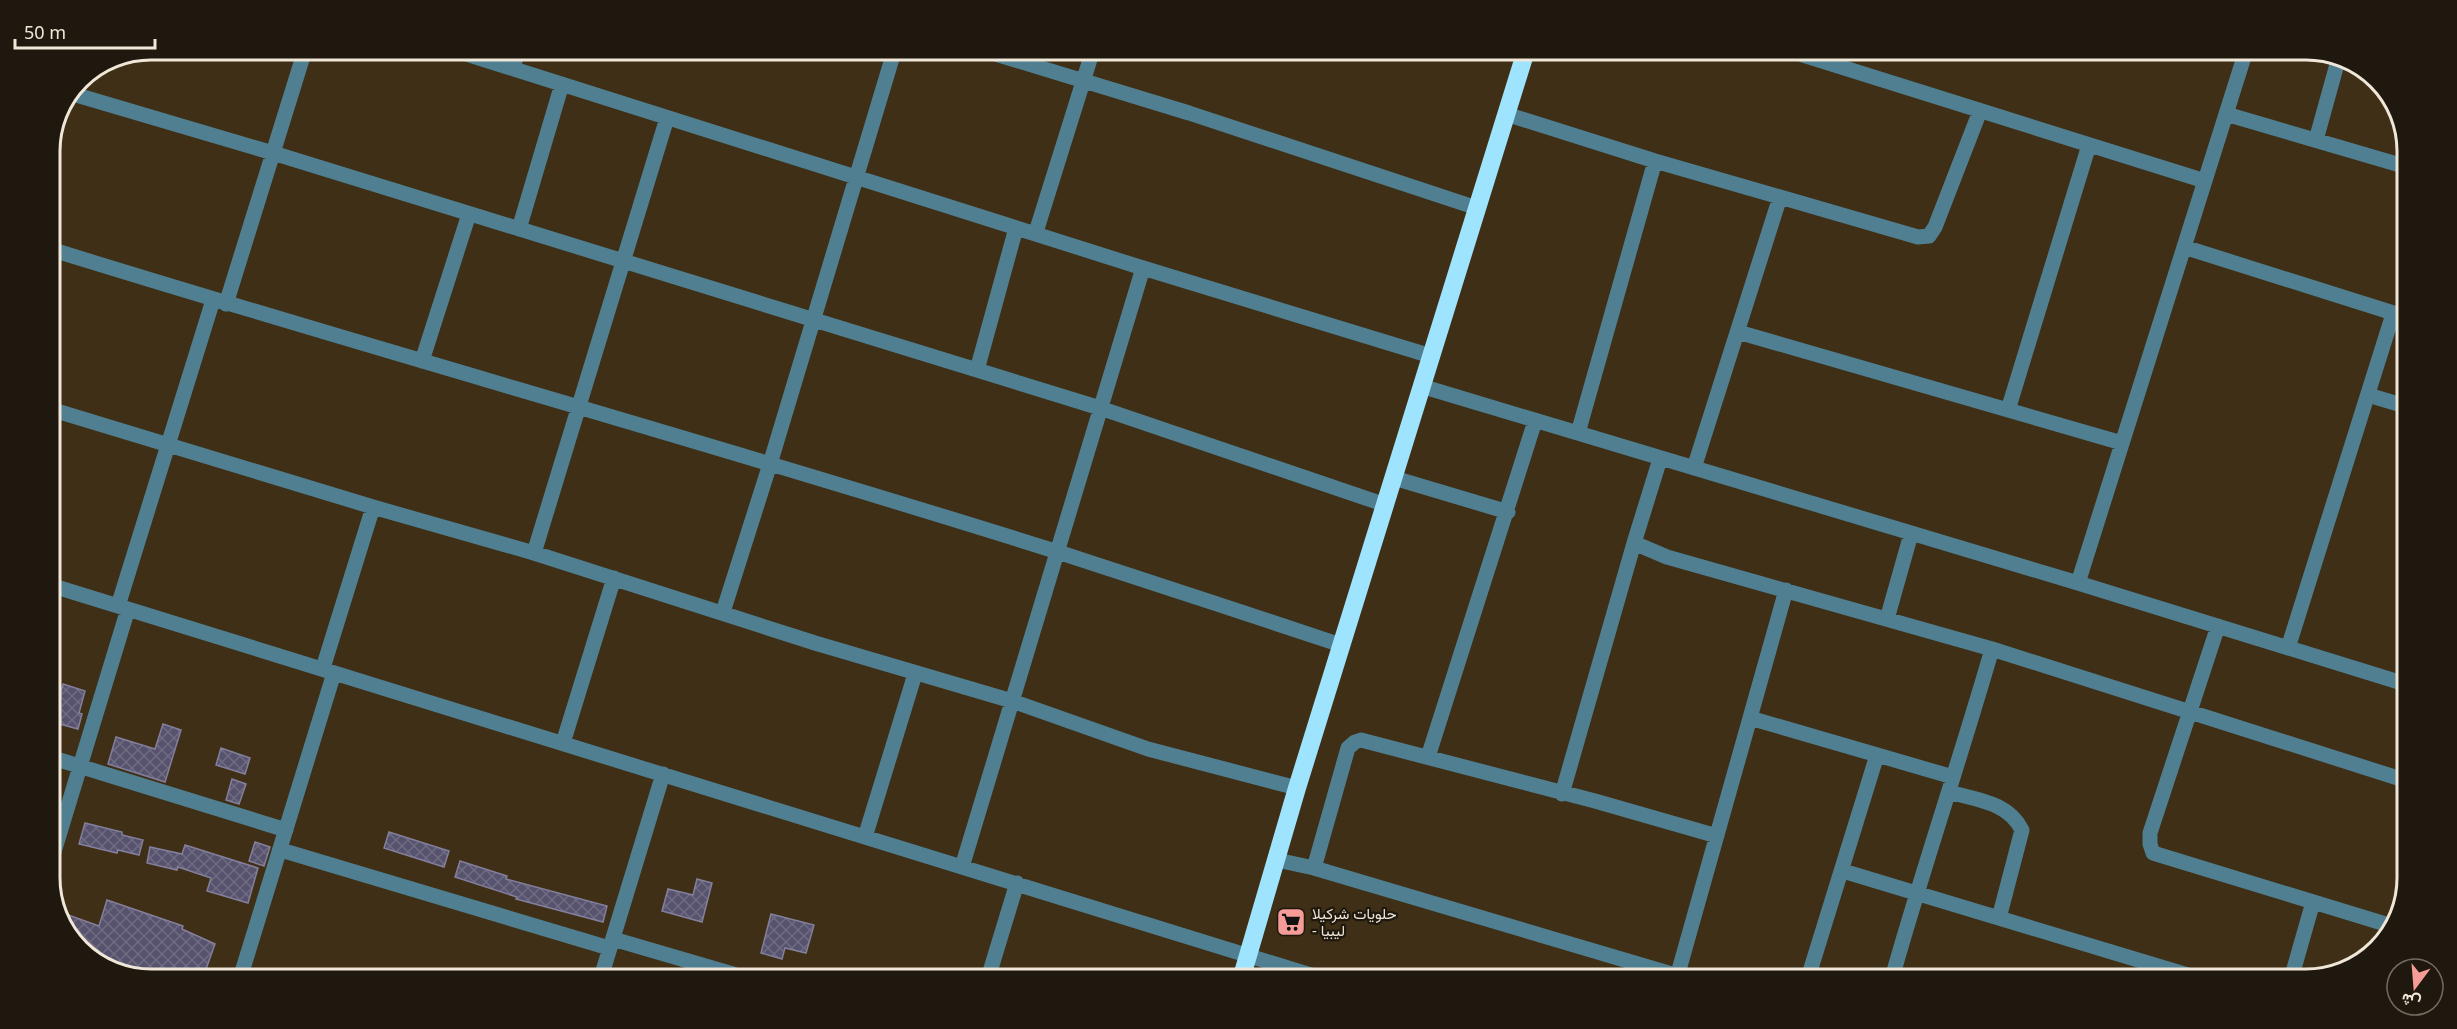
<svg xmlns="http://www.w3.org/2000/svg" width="2457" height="1029" viewBox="0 0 2457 1029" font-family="'Noto Sans',Vazirmatn,sans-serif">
  <defs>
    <pattern id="building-cross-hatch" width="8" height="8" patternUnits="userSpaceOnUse" patternTransform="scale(1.5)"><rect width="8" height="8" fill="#57536e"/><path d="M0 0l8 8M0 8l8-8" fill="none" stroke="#6f6c82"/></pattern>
  </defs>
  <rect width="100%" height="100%" fill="#3e2f16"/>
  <path fill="url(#building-cross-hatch)" stroke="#837f9c" stroke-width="1.5" d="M 63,684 L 85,691 L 79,713 L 82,714 L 78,729 L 52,722 Z
    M 163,724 L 181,730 L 165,782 L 108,764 L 116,737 L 155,749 Z
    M 221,748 L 250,758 L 245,774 L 216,765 Z
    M 232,779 L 246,784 L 239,804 L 226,800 Z
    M 85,823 L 122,832 L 122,835 L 143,840 L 139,855 L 118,850 L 117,853 L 79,844 Z
    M 389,832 L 449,851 L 444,867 L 384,848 Z
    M 255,842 L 270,847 L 264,866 L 249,861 Z
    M 185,845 L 258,868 L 248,903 L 207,891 L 211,878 L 178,867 L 177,870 L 147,863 L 150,847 L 182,854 Z
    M 460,861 L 507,876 L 506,879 L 607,906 L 603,922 L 516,899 L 517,897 L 455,877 Z
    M 697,879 L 712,883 L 702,922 L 662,911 L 668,889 L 693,895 Z
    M 107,900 L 183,926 L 182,929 L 215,944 L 205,972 L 112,972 L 70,940 L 60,912 L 99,926 Z
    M 771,914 L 814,925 L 806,953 L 785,948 L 782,959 L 761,953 Z"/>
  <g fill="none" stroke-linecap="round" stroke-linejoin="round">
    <path stroke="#4f7f91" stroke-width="15" d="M 457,51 L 1143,268 L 1431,356
      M 989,52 L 1189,113 L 1477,208
      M 1803,55 L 2205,181
      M 513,68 L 518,51
      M 73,94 L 273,153 L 1100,408 L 1386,505
      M 1506,114 L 1655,161 L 1780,197
      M 2226,114 L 2407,167
      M 2316,140 L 2339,57
      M 519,229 L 562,84
      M 1036,232 L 1092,53
      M 2184,247 L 2406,317
      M 50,249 C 385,353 723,446 1058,552 C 1152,582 1247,614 1341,645
      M 226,304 L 305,50
      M 1738,332 L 2122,443
      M 422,361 L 469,214
      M 977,370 L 1016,228
      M 1421,386 L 2078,583 L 2402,683
      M 2368,395 L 2405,406
      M 50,409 L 373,507 L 534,553 L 815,643 L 1012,701 L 1148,749 L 1297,788
      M 2008,410 L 2089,145
      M 1578,433 L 1655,161
      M 1660,459 L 1634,543 L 1667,557 L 1992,649 L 2401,779
      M 1694,468 L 1780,197 L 1918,237 L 1929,236 L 1935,227 L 1980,111
      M 1394,478 L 1508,512
      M 534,553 L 667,118
      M 2078,583 L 2244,57
      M 50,585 L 1314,976
      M 118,606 L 213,300
      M 723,612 L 770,464 L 894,52
      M 1887,619 L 1911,534
      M 2218,626 L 2150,833 L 2150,844 L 2153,853 L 2392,926
      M 2288,648 L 2393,314
      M 323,668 L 373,507
      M 1750,718 L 1953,777
      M 563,743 L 614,578
      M 50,757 L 286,830
      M 1428,757 L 1535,421
      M 1949,792 C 1977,800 2008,802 2022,830 L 1999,918
      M 1562,794 L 1634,543
      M 865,837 L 915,674
      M 281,850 L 609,948
      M 1277,860 L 1314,868 L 1682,977
      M 50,865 L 128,609
      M 962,867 L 1143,268
      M 1314,868 L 1348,748 L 1355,742 L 1361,740 L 1595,801 L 1717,836
      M 1843,871 L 2201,979
      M 613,939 L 733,974
      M 242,972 L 334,673
      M 602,974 L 663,774
      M 989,975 L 1017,883
      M 1677,977 L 1786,590
      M 1808,978 L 1877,755
      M 1892,978 C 1923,868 1960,760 1992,649
      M 2291,979 L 2313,902"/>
    <path stroke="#9ee4fe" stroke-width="18" d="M 1242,976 L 1297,788 L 1525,54"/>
  </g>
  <defs>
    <g id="supermarket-square" transform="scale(1.5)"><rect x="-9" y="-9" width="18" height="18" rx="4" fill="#f59b98" stroke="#1f180e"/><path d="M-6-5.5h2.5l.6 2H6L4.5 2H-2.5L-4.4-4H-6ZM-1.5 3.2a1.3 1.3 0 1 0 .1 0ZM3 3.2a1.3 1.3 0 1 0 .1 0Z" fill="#111"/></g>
  </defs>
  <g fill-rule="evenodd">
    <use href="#supermarket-square" x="1291" y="922"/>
  </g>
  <g text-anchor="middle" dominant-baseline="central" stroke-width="4.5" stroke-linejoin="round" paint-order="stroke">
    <g font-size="15" fill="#f0e7d8" stroke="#1f180e" text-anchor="start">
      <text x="1312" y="913">حلويات شركيلا<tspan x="1312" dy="17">- ليبيا</tspan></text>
    </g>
  </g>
  <path d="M0 0H2457V1029H0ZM151 60H2306A91 91 0 0 1 2397 151V878A91 91 0 0 1 2306 969H151A91 91 0 0 1 60 878V151A91 91 0 0 1 151 60Z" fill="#1f180e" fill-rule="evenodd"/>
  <path fill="none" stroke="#f0e7d8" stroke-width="3" d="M151 60H2306A91 91 0 0 1 2397 151V878A91 91 0 0 1 2306 969H151A91 91 0 0 1 60 878V151A91 91 0 0 1 151 60Z"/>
  <g transform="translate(2415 987) rotate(196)"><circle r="28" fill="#1f180e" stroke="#736b5f" stroke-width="1.5"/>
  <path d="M0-4.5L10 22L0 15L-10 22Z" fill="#f59b98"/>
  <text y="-9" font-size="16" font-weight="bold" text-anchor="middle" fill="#f0e7d8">ش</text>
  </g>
  <path d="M15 39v9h140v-9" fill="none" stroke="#f0e7d8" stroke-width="3"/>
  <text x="24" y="39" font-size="18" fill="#f0e7d8" stroke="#1f180e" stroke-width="4.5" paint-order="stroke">50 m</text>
</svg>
